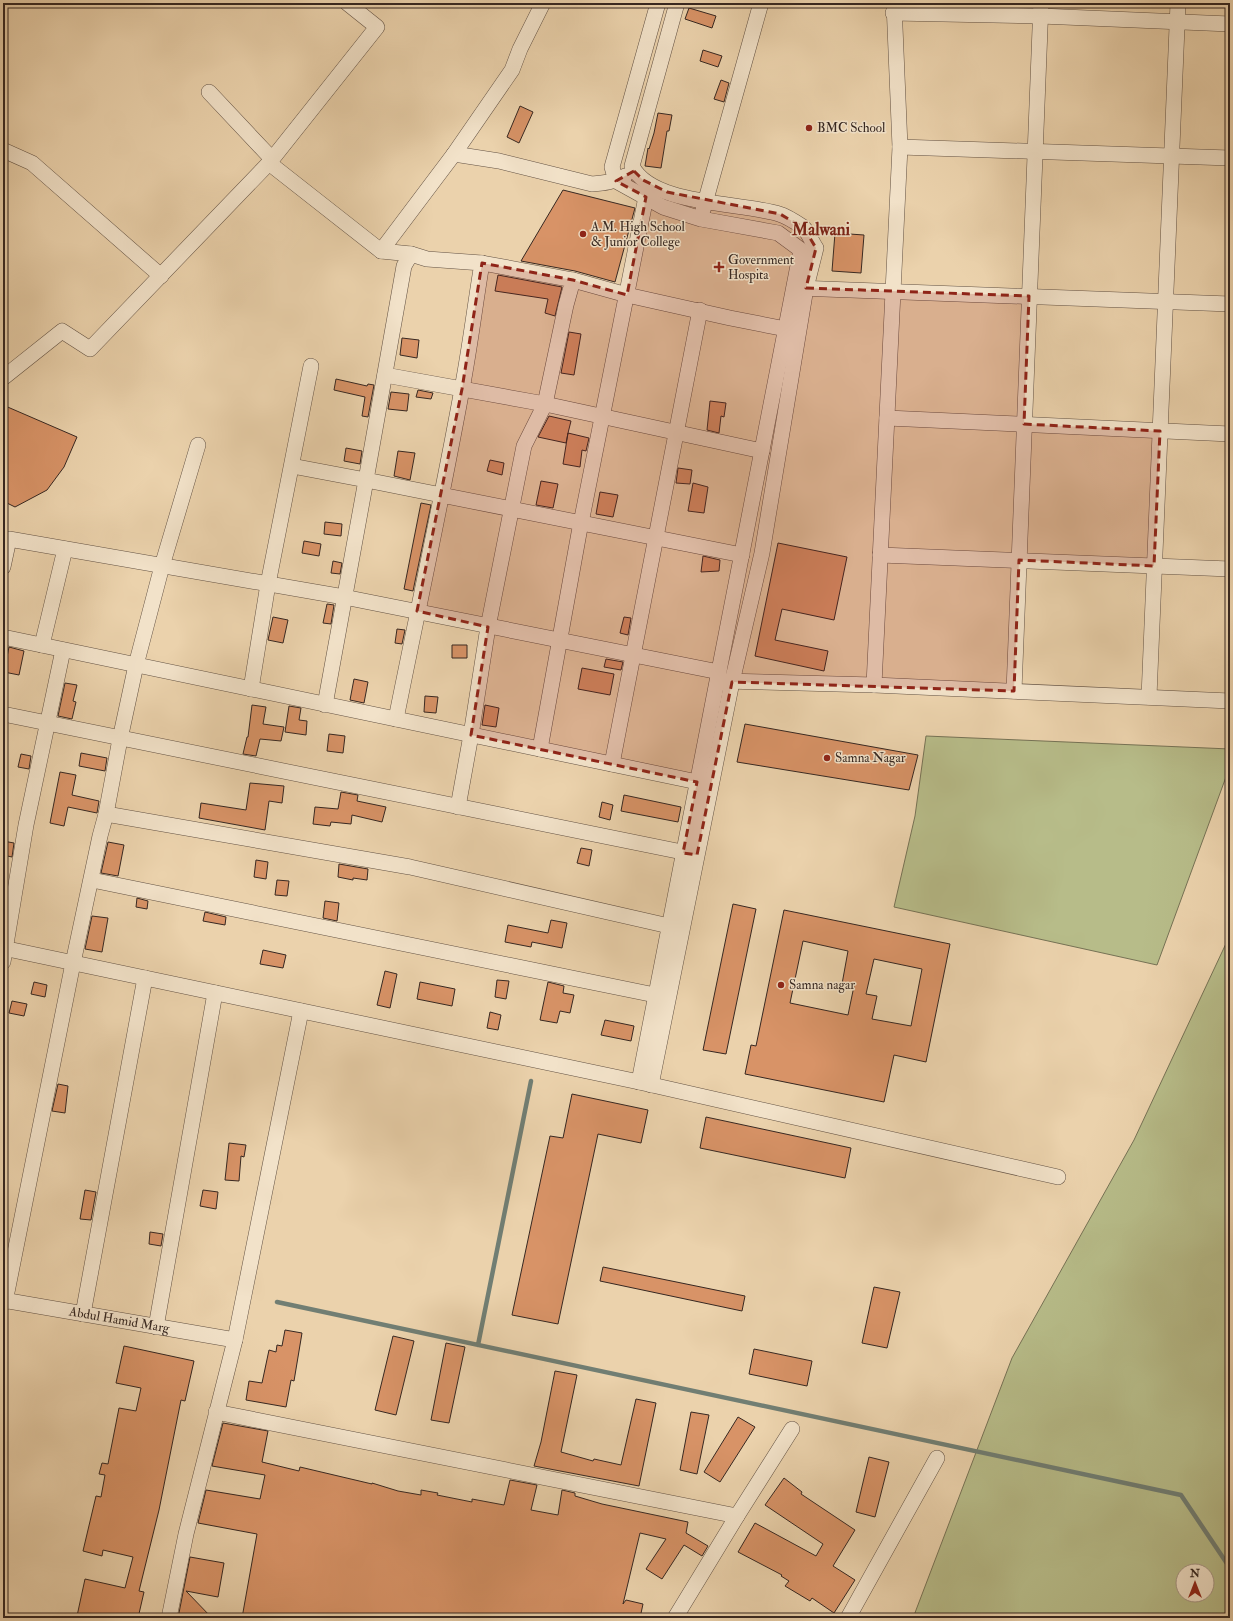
<svg xmlns="http://www.w3.org/2000/svg" width="1233" height="1621" viewBox="0 0 1233 1621" font-family="'IM FELL Double Pica',serif">
  <rect width="100%" height="100%" fill="#ebd2ac"/>
  <filter id="stains"><feTurbulence type="fractalNoise" baseFrequency=".005" numOctaves="4"/><feColorMatrix values="0 0 0 0 .2 0 0 0 0 .09 0 0 0 0 .02 0 0 0 .5 -.17"/></filter>
  <radialGradient id="worn" r=".72"><stop offset=".6" stop-color="#630" stop-opacity="0"/><stop offset="1" stop-color="#630" stop-opacity=".3"/></radialGradient>
  <path fill="#b7bc89" stroke="#767255" fill-rule="evenodd" d="M 926,736 L 1230,749 L 1230,766 L 1157,965 L 894,907 L 915,816 Z
    M 1230,935 L 1230,1618 L 913,1618 L 1012,1358 L 1134,1140 ZM 1183,1571 L 1207,1571 L 1207,1595 L 1183,1595 Z"/>
  <g fill="none" stroke-linecap="round" stroke-linejoin="round">
    <path stroke="#717e73" stroke-width="4.5" d="M 277,1302 L 1181,1495 L 1230,1568
      M 478,1345 L 531,1081"/>
  </g>
  <path fill="#d89367" stroke="#362721" fill-rule="evenodd" d="M 689,8 L 716,16 L 712,28 L 685,19 Z
    M 703,50 L 722,56 L 718,67 L 700,61 Z
    M 721,80 L 729,83 L 724,102 L 714,99 Z
    M 520,106 L 533,112 L 519,143 L 507,137 Z
    M 658,113 L 672,115 L 669,131 L 667,131 L 661,168 L 645,166 L 648,148 L 649,149 L 654,133 Z
    M 563,190 L 635,208 L 615,282 L 575,271 L 521,261 Z
    M 835,233 L 864,235 L 861,273 L 832,271 Z
    M 498,275 L 562,287 L 555,316 L 545,313 L 548,299 L 495,291 Z
    M 569,332 L 581,334 L 574,375 L 561,373 Z
    M 402,338 L 419,340 L 417,358 L 400,355 Z
    M 336,379 L 367,386 L 368,384 L 374,385 L 368,417 L 362,416 L 365,397 L 334,390 Z
    M 418,390 L 433,393 L 431,399 L 416,397 Z
    M 391,392 L 409,394 L 407,411 L 388,409 Z
    M 710,401 L 726,403 L 724,417 L 721,416 L 719,433 L 707,430 Z
    M 3,405 L 77,437 L 64,467 L 47,490 L 15,507 L 3,501 Z
    M 549,416 L 571,421 L 568,433 L 589,438 L 586,451 L 582,450 L 580,467 L 563,464 L 568,433 L 566,443 L 538,437 Z
    M 346,448 L 362,451 L 360,464 L 344,461 Z
    M 398,451 L 415,453 L 410,480 L 394,476 Z
    M 490,460 L 504,463 L 502,475 L 487,471 Z
    M 678,468 L 692,470 L 690,484 L 676,483 Z
    M 541,481 L 558,484 L 553,508 L 536,505 Z
    M 693,483 L 708,487 L 704,513 L 688,511 Z
    M 600,492 L 618,495 L 613,517 L 596,514 Z
    M 421,503 L 431,505 L 413,591 L 404,589 Z
    M 325,522 L 342,524 L 341,536 L 324,534 Z
    M 304,541 L 321,544 L 319,556 L 302,553 Z
    M 778,543 L 847,557 L 834,620 L 782,609 L 775,640 L 828,651 L 824,671 L 755,656 Z
    M 703,556 L 720,560 L 719,571 L 701,572 Z
    M 333,561 L 342,563 L 340,574 L 331,573 Z
    M 327,604 L 334,605 L 331,624 L 323,623 Z
    M 273,617 L 288,620 L 283,643 L 268,640 Z
    M 624,617 L 631,618 L 628,635 L 620,633 Z
    M 397,629 L 405,630 L 402,644 L 395,643 Z
    M 452,645 L 467,645 L 467,658 L 452,658 Z
    M 9,647 L 24,651 L 19,675 L 4,672 Z
    M 606,659 L 623,662 L 621,670 L 604,667 Z
    M 582,668 L 614,674 L 610,695 L 578,689 Z
    M 354,679 L 368,682 L 364,703 L 350,700 Z
    M 65,683 L 77,685 L 73,701 L 76,702 L 72,719 L 58,716 Z
    M 425,696 L 438,697 L 436,713 L 424,712 Z
    M 252,705 L 266,707 L 263,724 L 284,727 L 281,741 L 260,739 L 256,756 L 243,754 L 247,737 L 248,737 Z
    M 485,705 L 499,708 L 496,727 L 482,725 Z
    M 289,706 L 301,708 L 299,720 L 307,721 L 306,735 L 285,732 Z
    M 745,724 L 918,755 L 909,790 L 737,762 Z
    M 329,734 L 345,736 L 343,753 L 327,751 Z
    M 81,753 L 107,758 L 105,771 L 79,766 Z
    M 21,754 L 31,756 L 29,769 L 18,767 Z
    M 60,772 L 76,775 L 72,795 L 99,801 L 97,813 L 68,807 L 64,826 L 50,823 Z
    M 250,783 L 284,786 L 282,803 L 269,801 L 265,830 L 199,818 L 201,803 L 246,810 Z
    M 341,792 L 358,795 L 357,801 L 386,807 L 382,822 L 352,815 L 351,824 L 331,822 L 330,826 L 313,824 L 315,807 L 338,809 Z
    M 624,795 L 681,807 L 678,822 L 621,811 Z
    M 602,802 L 613,805 L 610,820 L 599,817 Z
    M 3,841 L 14,843 L 12,857 L 3,855 Z
    M 108,842 L 124,845 L 118,876 L 101,873 Z
    M 581,848 L 592,850 L 589,866 L 577,863 Z
    M 256,860 L 268,862 L 266,879 L 254,877 Z
    M 339,864 L 368,869 L 367,880 L 353,878 L 353,880 L 338,877 Z
    M 277,880 L 289,881 L 287,896 L 275,895 Z
    M 137,898 L 148,901 L 147,909 L 136,907 Z
    M 325,901 L 339,903 L 337,921 L 323,918 Z
    M 733,904 L 756,909 L 726,1054 L 703,1050 Z
    M 784,910 L 950,944 L 926,1062 L 894,1055 L 884,1102 L 745,1074 L 751,1045 L 756,1046 ZM 803,941 L 848,951 L 842,984 L 854,986 L 848,1015 L 790,1003 ZM 874,959 L 922,969 L 911,1026 L 872,1019 L 877,996 L 866,994 Z
    M 205,912 L 226,917 L 225,925 L 203,921 Z
    M 92,916 L 108,918 L 102,952 L 85,949 Z
    M 551,920 L 567,923 L 562,948 L 532,942 L 531,947 L 505,942 L 508,925 L 548,933 Z
    M 263,950 L 286,955 L 283,968 L 260,964 Z
    M 385,971 L 397,974 L 390,1008 L 377,1005 Z
    M 497,980 L 509,981 L 506,999 L 495,997 Z
    M 34,982 L 47,985 L 45,997 L 31,994 Z
    M 420,982 L 455,989 L 452,1006 L 417,999 Z
    M 548,982 L 564,986 L 563,993 L 574,995 L 570,1013 L 560,1011 L 557,1023 L 540,1020 Z
    M 12,1001 L 27,1004 L 24,1016 L 9,1013 Z
    M 490,1012 L 501,1015 L 498,1030 L 487,1028 Z
    M 605,1020 L 634,1026 L 631,1041 L 601,1035 Z
    M 58,1084 L 68,1086 L 65,1113 L 52,1111 Z
    M 572,1094 L 648,1110 L 641,1143 L 598,1134 L 558,1324 L 512,1315 L 550,1136 L 563,1138 Z
    M 706,1117 L 851,1148 L 845,1178 L 700,1148 Z
    M 229,1143 L 246,1145 L 244,1157 L 241,1156 L 239,1181 L 225,1180 Z
    M 85,1190 L 96,1192 L 91,1220 L 80,1219 Z
    M 203,1190 L 218,1192 L 216,1209 L 200,1206 Z
    M 150,1232 L 163,1234 L 161,1246 L 149,1244 Z
    M 603,1267 L 745,1296 L 742,1311 L 600,1281 Z
    M 874,1287 L 900,1292 L 887,1348 L 862,1343 Z
    M 285,1330 L 302,1333 L 294,1381 L 291,1380 L 286,1407 L 246,1400 L 249,1381 L 262,1383 L 269,1350 L 276,1352 L 277,1345 L 282,1346 Z
    M 393,1336 L 414,1341 L 396,1415 L 375,1410 Z
    M 446,1343 L 465,1347 L 449,1423 L 431,1420 Z
    M 124,1346 L 194,1361 L 185,1401 L 181,1400 L 159,1510 L 139,1591 L 144,1592 L 138,1618 L 112,1618 L 102,1616 L 101,1618 L 87,1618 L 77,1616 L 85,1579 L 125,1588 L 133,1557 L 103,1550 L 102,1556 L 83,1551 L 96,1496 L 101,1497 L 105,1475 L 99,1474 L 102,1463 L 108,1464 L 119,1408 L 136,1411 L 141,1388 L 116,1383 Z
    M 754,1349 L 812,1361 L 807,1386 L 749,1374 Z
    M 555,1371 L 577,1375 L 561,1452 L 593,1461 L 594,1459 L 621,1465 L 636,1399 L 656,1403 L 639,1486 L 534,1466 L 541,1442 Z
    M 691,1412 L 709,1415 L 697,1474 L 680,1470 Z
    M 738,1417 L 755,1427 L 720,1482 L 704,1472 Z
    M 223,1423 L 268,1431 L 262,1462 L 299,1471 L 300,1467 L 372,1484 L 372,1483 L 398,1491 L 421,1495 L 421,1490 L 438,1493 L 437,1495 L 472,1502 L 472,1499 L 504,1505 L 510,1480 L 537,1485 L 531,1510 L 558,1515 L 562,1490 L 575,1493 L 575,1496 L 602,1504 L 688,1522 L 686,1533 L 708,1546 L 702,1556 L 684,1545 L 662,1579 L 646,1569 L 666,1539 L 640,1533 L 623,1604 L 626,1600 L 643,1604 L 640,1618 L 242,1618 L 257,1534 L 198,1523 L 206,1490 L 260,1499 L 265,1475 L 212,1466 Z
    M 869,1457 L 889,1462 L 875,1517 L 856,1512 Z
    M 784,1478 L 802,1492 L 801,1494 L 855,1530 L 833,1566 L 855,1580 L 834,1613 L 812,1598 L 810,1601 L 785,1586 L 789,1581 L 781,1576 L 782,1575 L 738,1552 L 755,1523 L 816,1556 L 823,1544 L 765,1505 Z
    M 190,1557 L 224,1563 L 218,1597 L 186,1591 L 212,1618 L 178,1618 Z"/>
  <g fill="none" stroke-linecap="round" stroke-linejoin="round">
    <g stroke="#635244" stroke-width="16">
      <g id="minor">
        <path d="M 893,13 L 1040,16 L 1230,24"/>
        <path d="M 209,92 L 272,159"/>
        <path d="M 900,147 L 1230,158"/>
        <path d="M 3,150 L 32,163 L 161,276"/>
        <path d="M 454,154 L 499,161 L 592,184 C 604,183 614,182 625,176"/>
        <path d="M 269,163 L 381,251 L 411,254"/>
        <path d="M 703,210 L 761,3"/>
        <path d="M 381,251 L 454,154 L 512,70 L 520,49 L 543,3"/>
        <path d="M 573,280 L 627,295 L 730,318 L 786,329"/>
        <path d="M 797,288 L 1230,304"/>
        <path d="M 385,375 L 545,404 L 762,451"/>
        <path d="M 3,378 L 62,331 L 90,349 L 269,163 L 377,27 L 347,3"/>
        <path d="M 887,418 L 1230,434"/>
        <path d="M 292,466 L 366,480 L 325,705"/>
        <path d="M 880,555 L 1230,569"/>
        <path d="M 3,567 L 9,539 L 344,597 L 719,672"/>
        <path d="M 3,637 L 707,784"/>
        <path d="M 42,645 L 65,549"/>
        <path d="M 724,681 L 874,685 L 1230,701"/>
        <path d="M 874,685 L 900,147 L 894,3"/>
        <path d="M 251,689 L 268,584 L 311,366"/>
        <path d="M 1014,691 L 1041,3"/>
        <path d="M 1149,697 L 1178,3"/>
        <path d="M 3,714 L 692,854"/>
        <path d="M 396,719 C 418,609 442,499 462,389 C 470,347 475,305 482,263 L 427,259 L 411,254 L 404,266 L 366,480 C 491,505 616,530 742,555"/>
        <path d="M 540,749 L 579,533 L 646,197"/>
        <path d="M 612,764 L 700,310"/>
        <path d="M 458,807 L 471,735 L 488,627 L 524,446 L 545,404 L 566,305 L 573,280 L 482,263"/>
        <path d="M 106,814 L 410,867 L 669,926"/>
        <path d="M 92,880 L 655,995"/>
        <path d="M 3,948 L 639,1082 L 1058,1177"/>
        <path d="M 3,962 L 26,825 L 63,650"/>
        <path d="M 639,1082 L 801,250 L 778,233 L 701,219 L 663,207 L 616,181 L 612,167 L 658,3"/>
        <path d="M 651,1085 L 732,682 L 762,553 L 806,288 L 816,248 C 812,242 808,232 803,227 C 797,223 786,216 779,214 C 741,202 652,206 632,166 L 677,3"/>
        <path id="s1" d="M 3,1300 L 235,1340"/>
        <path d="M 5,1302 L 73,963 L 100,836 L 106,814 L 120,739 L 136,665 L 162,566 L 198,445"/>
        <path d="M 83,1314 L 145,978"/>
        <path d="M 156,1327 L 215,993"/>
        <path d="M 216,1412 L 737,1516 L 675,1618"/>
        <path d="M 737,1516 L 792,1429"/>
        <path d="M 169,1618 L 186,1534 L 235,1340 L 301,1011"/>
        <path d="M 848,1618 L 937,1458"/>
      </g>
    </g>
    <use href="#minor" stroke="#f2e2c9" stroke-width="15"/>
  </g>
  <path fill="#8f2418" fill-opacity="0.2" stroke="#8f2418" stroke-width="3" stroke-dasharray="8 5" stroke-linejoin="round" d="M 634,171 L 643,180 L 667,192 L 780,214 L 804,228 L 816,248 L 806,288 L 1029,296 L 1024,424 L 1160,431 L 1154,566 L 1019,560 L 1014,691 L 732,682 L 697,855 L 683,853 L 697,782 L 471,735 L 488,627 L 417,611 L 462,389 L 482,263 L 573,280 L 627,295 L 646,197 L 616,181 Z"/>
  <g fill="#8f2418" stroke="#f2e2c9" stroke-width="1.5">
    <circle cx="809" cy="128" r="4"/>
    <circle cx="583" cy="234" r="4"/>
    <path d="M717 261h4v4h4v4h-4v4h-4v-4h-4v-4h4z"/>
    <circle cx="827" cy="758" r="4"/>
    <circle cx="781" cy="985" r="4"/>
  </g>
  <g text-anchor="middle" dominant-baseline="central" stroke-width="3" stroke-linejoin="round" paint-order="stroke">
    <g font-size="13" fill="#362721" stroke="#f2e2c9" text-anchor="start">
      <text x="817" y="128">BMC School</text>
      <text x="591" y="227">A.M. High School<tspan x="591" dy="15">&amp; Junior College</tspan></text>
      <text x="728" y="260">Government<tspan x="728" dy="15">Hospita</tspan></text>
      <text x="835" y="758">Samna Nagar</text>
      <text x="789" y="985">Samna nagar</text>
    </g>
    <g font-size="13" fill="#362721" stroke="#f2e2c9">
      <text stroke="none"><textPath href="#s1" startOffset="118">Abdul Hamid Marg</textPath></text>
    </g>
    <g font-size="17" font-weight="bold" fill="#7a1f14" stroke="#f2e2c9">
      <text x="821" y="229">Malwani</text>
    </g>
  </g>
  <rect width="1233" height="1621" fill="none" stroke="#ebd2ac" stroke-width="16"/>
  <rect x="4" y="4" width="1225" height="1613" fill="none" stroke="#362721" stroke-width="2"/>
  <rect x="8" y="8" width="1217" height="1605" fill="none" stroke="#362721"/>
  <g transform="translate(1195 1583)"><circle r="19" fill="#f2e2c9" stroke="#a79786"/>
  <path d="M0-3L7 15L0 10L-7 15Z" fill="#8f2418"/>
  <text y="-6" font-size="11" font-weight="bold" text-anchor="middle" fill="#362721">N</text>
  </g>
  <rect width="100%" height="100%" filter="url(#stains)"/>
  <rect width="100%" height="100%" fill="url(#worn)"/>
</svg>
